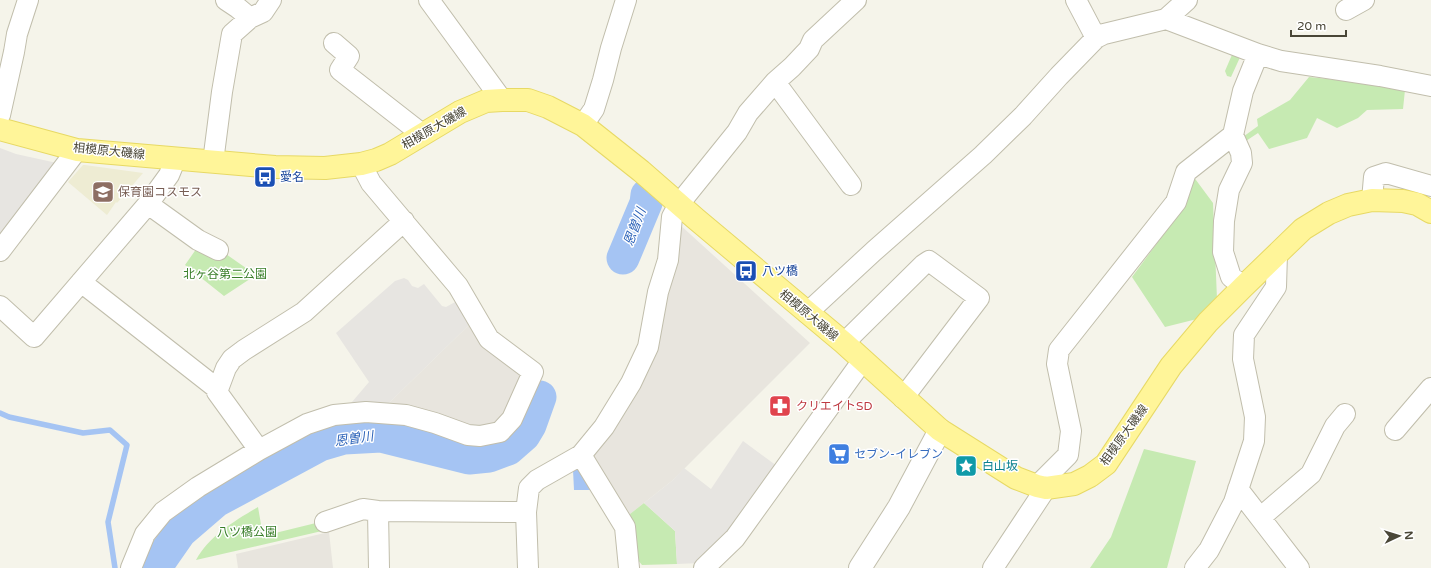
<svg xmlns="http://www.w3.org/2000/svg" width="1431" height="568" viewBox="0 0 1431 568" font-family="'Varela Round','Noto Sans JP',sans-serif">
  <rect width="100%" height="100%" fill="#f5f4ea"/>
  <path fill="#e8e5de" d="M 679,224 L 810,343 L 673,480 L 630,514 L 592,457 L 660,318 L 678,264 Z
    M 473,321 L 528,375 L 509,417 L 479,431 L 386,407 L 390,402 Z
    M 329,532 L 333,568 L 238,568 L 236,554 Z"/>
  <path fill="#eeecd3" d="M 83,165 L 85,165 L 143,173 L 117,203 L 116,202 L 107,215 L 68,182 Z"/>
  <path fill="#c6eab2" d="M 1234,50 L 1242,53 L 1231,77 L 1227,76 L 1225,71 Z
    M 1309,77 L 1366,83 L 1405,90 L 1403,109 L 1367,110 L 1358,118 L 1337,128 L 1317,118 L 1307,138 L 1269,149 L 1258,133 L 1193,176 L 1213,203 L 1217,299 L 1197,319 L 1165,327 L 1132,277 L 1181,211 L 1189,176 L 1258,126 L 1257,119 L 1290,100 Z
    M 199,245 L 223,252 L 256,275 L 224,296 L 185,265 Z
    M 1144,449 L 1196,461 L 1167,568 L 1090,568 L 1111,537 Z
    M 644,503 L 675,531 L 677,564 L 642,565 L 637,559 L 630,514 Z
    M 258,507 L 263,536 L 320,522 L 322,531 L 196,560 C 209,536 234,521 258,507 Z"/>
  <path fill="#e7e5e1" d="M 0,148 L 16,154 L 57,163 L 0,239 Z
    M 404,278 L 408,280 L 412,286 L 418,288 L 424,284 L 442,306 L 446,307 L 457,301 L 473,321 L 390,402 L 386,407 L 346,409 L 369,382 L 336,333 L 395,281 Z
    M 743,441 L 777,466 L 724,538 L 700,563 L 677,564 L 675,531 L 644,503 L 673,480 L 684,468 L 711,489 Z"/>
  <path fill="#a5c4f3" d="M 582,465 L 598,490 L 574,490 L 573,470 Z"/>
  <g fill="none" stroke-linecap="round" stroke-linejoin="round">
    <path stroke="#a5c4f3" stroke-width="5.5" d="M 0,413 L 9,417 L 83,433 L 110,430 L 127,445 L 108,522 L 115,568"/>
    <path stroke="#a5c4f3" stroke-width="33" d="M 623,258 L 646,203 L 647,195
      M 155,568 L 180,532 L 216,501 L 320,445 L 344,438 L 381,436 L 469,458 L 489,456 L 508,449 L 524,435 L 530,425 L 540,397"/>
    <g stroke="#c1beac" stroke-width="22">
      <path id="minor" d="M 429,0 L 502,100
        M 1076,0 L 1096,38 L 1104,34 L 1166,19 L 1187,0
        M 1346,10 L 1364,0
        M 250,18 L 263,12 L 271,0
        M 1166,19 L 1258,54 L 1281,61 L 1380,76 L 1431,86
        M 334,43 L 349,56 L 340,70 L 422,134
        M 775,82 L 851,185
        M 0,115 L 14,52 L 17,34 L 28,0
        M 583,125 L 594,109 L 603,80 L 611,48 L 626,0
        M 1233,135 L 1243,91 L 1258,54
        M 213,162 L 222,92 L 232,34 L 250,18 L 238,8 L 226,0
        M 1372,200 L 1374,177 L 1386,173 L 1431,186
        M 148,204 L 198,240 L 218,250
        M 0,251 L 77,150
        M 81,282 L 215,387 L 217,392 L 259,450
        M 0,306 L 34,337 L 148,204 L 169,175 L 176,158
        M 807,313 L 874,251 L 983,155 L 1023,116 L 1059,76 L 1096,38
        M 844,343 L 923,265 L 929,261 L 979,298 L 903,398
        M 217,392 L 226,368 L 232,359 L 244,350 L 304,312 L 404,221
        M 1395,430 L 1431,388
        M 581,455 L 625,527 L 629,568
        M 1037,486 L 1068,455 L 1071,431 L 1057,364 L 1059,350 L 1176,202 L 1186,172 L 1233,135 L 1241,153 L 1242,163 L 1229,190 L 1224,221 L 1223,252 L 1231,277 L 1244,286
        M 1238,489 L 1299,568
        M 378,511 L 379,568
        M 1261,517 L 1311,474 L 1335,426 L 1345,414
        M 325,522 L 363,509 L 378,511 L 526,512
        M 131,568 L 145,534 L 163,512 L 198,487 L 259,450 L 307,424 L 334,415 L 366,412 L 406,415 L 435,423 L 468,435 L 480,436 L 500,432 L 512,419 L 533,372 L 489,339 L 458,286 L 371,183 L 361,164
        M 528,568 L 526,512 L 529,488 L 537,480 L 581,455 L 604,427 L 631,383 L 648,347 L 658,292 L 668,260 L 672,217 L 679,204 L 737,132 L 748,113 L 775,82 L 792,67 L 809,49 L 813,40 L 856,0
        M 704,568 L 735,538 L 863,360
        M 993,568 L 1046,488
        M 1195,568 L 1209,550 L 1234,502 L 1254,441 L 1255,417 L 1243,359 L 1244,335 L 1276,287 L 1277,254"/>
    </g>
    <g stroke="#c1beac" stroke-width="24">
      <path id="tertiary" d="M 860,568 L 899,507 L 940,430"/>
    </g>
    <g stroke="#e7d965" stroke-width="24">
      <path id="primary" d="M 0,129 L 77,150 L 275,167 L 325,168 L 361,164 L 376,160 L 390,154 L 460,112 L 486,101 L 502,100 L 528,100 L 548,107 L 583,125 L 641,171 L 696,219 L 844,343 L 940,430 L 1016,478 L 1037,486 L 1046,488 L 1074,484 L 1090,476 L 1106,464 L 1171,366 L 1208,322 L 1244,286 L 1303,229 L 1329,213 L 1348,205 L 1372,200 L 1403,201 L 1417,204 L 1431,212"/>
    </g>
    <use href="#minor" stroke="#fff" stroke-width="20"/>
    <use href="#tertiary" stroke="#fff" stroke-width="22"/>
    <use href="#primary" stroke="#fff599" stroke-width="22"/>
  </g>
  <defs>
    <g id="bus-square" transform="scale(1.15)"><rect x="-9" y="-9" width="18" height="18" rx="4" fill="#1a4fb4" stroke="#fff"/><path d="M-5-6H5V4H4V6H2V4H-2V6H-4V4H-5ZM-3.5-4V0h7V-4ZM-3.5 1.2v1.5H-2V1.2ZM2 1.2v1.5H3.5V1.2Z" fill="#fff"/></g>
    <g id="school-square" transform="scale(1.15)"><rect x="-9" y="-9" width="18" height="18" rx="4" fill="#8d6e63" stroke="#fff"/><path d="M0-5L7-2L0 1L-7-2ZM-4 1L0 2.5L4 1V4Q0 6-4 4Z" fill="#fff"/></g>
    <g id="pharmacy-square" transform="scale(1.15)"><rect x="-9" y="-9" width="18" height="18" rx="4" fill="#e0444e" stroke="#fff"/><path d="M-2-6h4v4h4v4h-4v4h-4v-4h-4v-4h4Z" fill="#fff"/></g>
    <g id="supermarket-square" transform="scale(1.15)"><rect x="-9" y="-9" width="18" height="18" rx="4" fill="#3f7fe0" stroke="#fff"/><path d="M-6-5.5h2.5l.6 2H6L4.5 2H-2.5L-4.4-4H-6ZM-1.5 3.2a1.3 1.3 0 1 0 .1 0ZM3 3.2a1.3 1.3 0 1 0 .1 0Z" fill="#fff"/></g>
    <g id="sight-square" transform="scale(1.15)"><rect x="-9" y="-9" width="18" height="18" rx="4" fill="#0f9aa8" stroke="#fff"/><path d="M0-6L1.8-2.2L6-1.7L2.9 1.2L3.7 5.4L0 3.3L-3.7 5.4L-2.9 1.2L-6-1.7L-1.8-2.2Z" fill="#fff"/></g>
  </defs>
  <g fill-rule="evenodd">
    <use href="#bus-square" x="265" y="177"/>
    <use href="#school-square" x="103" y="192"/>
    <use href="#bus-square" x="746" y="271"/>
    <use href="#pharmacy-square" x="780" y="406"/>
    <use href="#supermarket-square" x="839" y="454"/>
    <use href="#sight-square" x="966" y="466"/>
  </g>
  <g text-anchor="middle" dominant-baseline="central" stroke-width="3" stroke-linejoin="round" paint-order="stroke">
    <g font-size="12" fill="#494637" stroke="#fff">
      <text transform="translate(434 128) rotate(-30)">相模原大磯線</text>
      <text transform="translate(109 151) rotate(6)">相模原大磯線</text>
      <text transform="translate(809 315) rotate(40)">相模原大磯線</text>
      <text transform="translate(1124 435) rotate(-54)">相模原大磯線</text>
    </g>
    <g font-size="12" fill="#164399" stroke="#fff" text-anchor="start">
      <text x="280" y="177">愛名</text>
      <text x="762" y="271">八ツ橋</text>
    </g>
    <g font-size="12" fill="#785e54" stroke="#fff" text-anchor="start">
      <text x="118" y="192">保育園コスモス</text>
    </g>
    <g font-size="12" fill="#387e28" stroke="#fff">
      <text x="225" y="274">北ヶ谷第二公園</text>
      <text x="247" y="532">八ツ橋公園</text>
    </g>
    <g font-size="12" fill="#be3a42" stroke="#fff" text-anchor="start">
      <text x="796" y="406">クリエイトSD</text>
    </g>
    <g font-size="12" fill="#366cbe" stroke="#fff" text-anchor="start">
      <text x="854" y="454">セブン-イレブン</text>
    </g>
    <g font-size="12" fill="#0d838f" stroke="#fff" text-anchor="start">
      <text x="982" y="466">白山坂</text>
    </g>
    <g font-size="13" font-style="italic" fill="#2c63b9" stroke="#fff">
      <text transform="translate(635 227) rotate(-69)">恩曽川</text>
      <text transform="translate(354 439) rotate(-8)">恩曽川</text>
    </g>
  </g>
  <g transform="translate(1399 536) rotate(86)" stroke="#ffffff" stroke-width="3" paint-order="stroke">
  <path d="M0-3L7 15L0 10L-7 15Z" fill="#494637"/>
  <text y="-6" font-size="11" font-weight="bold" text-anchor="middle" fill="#494637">N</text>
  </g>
  <path d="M1291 30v6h55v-6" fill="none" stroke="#494637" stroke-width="2"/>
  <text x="1297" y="30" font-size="12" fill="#494637" stroke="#ffffff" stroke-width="3" paint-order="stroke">20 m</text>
</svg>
